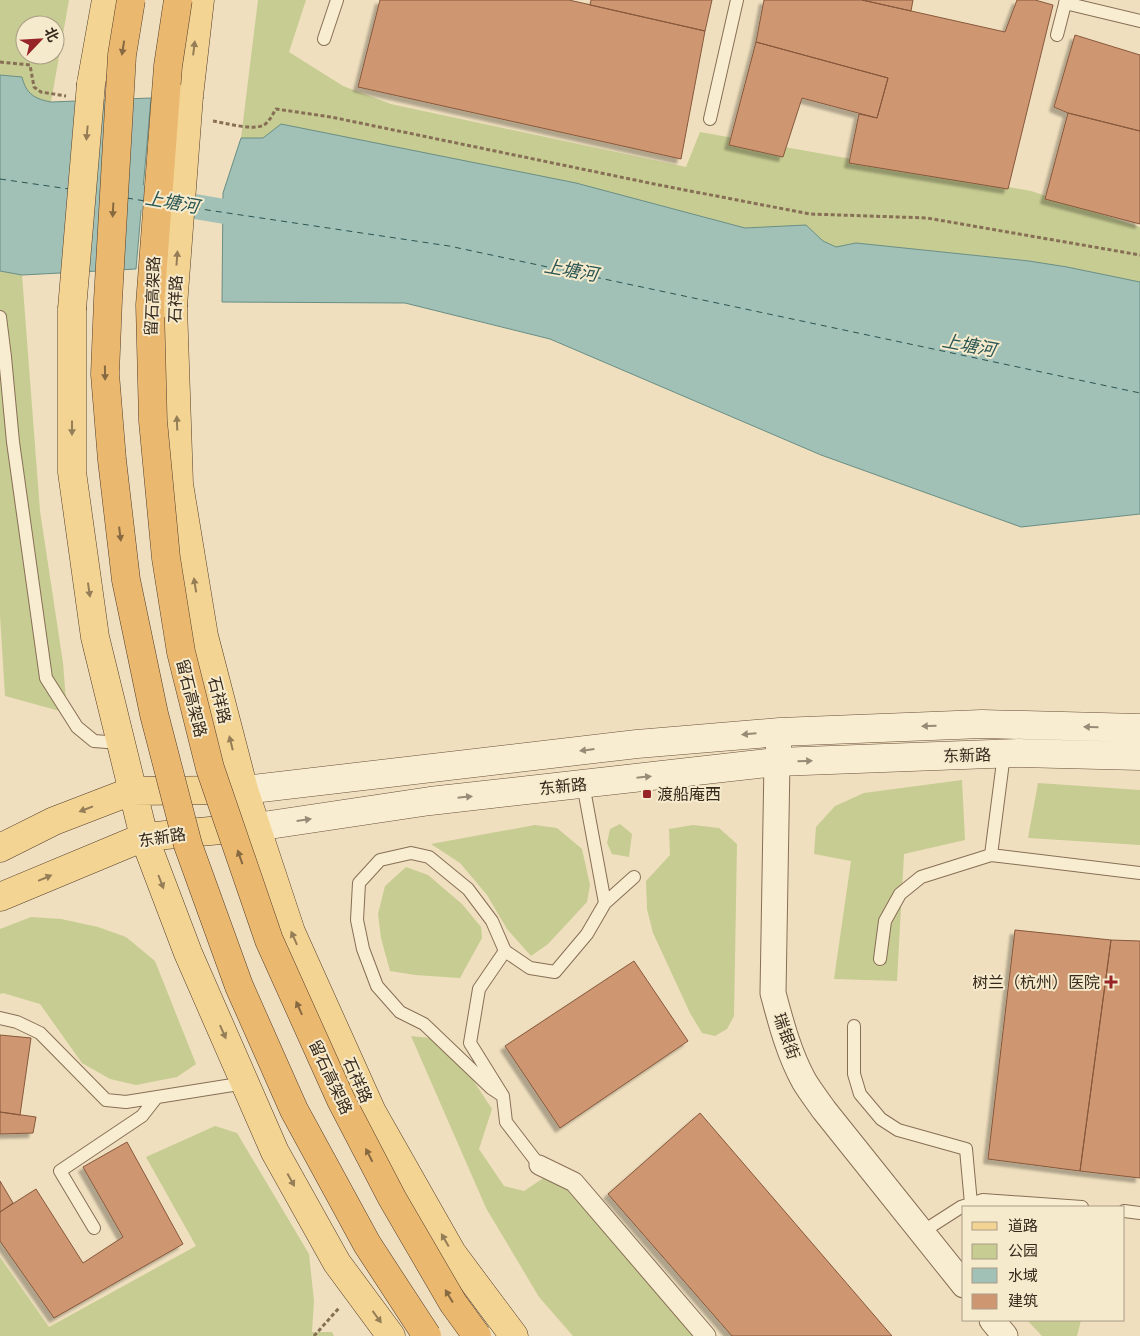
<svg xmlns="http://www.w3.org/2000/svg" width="1140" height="1336" viewBox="0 0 1140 1336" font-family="'Source Serif 4','Noto Sans SC',serif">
  <defs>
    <filter id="shadow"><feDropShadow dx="-4.5" dy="4.5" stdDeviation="1" flood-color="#0004"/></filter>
  </defs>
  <rect width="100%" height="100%" fill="#efdfbe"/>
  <path fill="#c7cc92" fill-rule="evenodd" d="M 0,0 L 69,0 L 51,102 C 35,99 26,94 21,77 L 0,75 ZM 25,25 L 55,25 L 55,55 L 25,55 Z
    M 258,0 L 306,0 L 289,52 L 343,86 L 391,104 L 686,167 L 700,132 L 1031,191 L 1140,227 L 1140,282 L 1067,267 L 1029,261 L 856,243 L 836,247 L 823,241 L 806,225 L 745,228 L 576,183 L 281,124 L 263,138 L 241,138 Z
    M 0,271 L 22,275 L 40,511 L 63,663 L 67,713 L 5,696 L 0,615 Z
    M 962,780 L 965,840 L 904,854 L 897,981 L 834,979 L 851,861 L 814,854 L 816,827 L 835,806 L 864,793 Z
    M 1038,783 L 1140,790 L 1140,845 L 1028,838 Z
    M 620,824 L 632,834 L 629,857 L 612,854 L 607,843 L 610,829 Z
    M 535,825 L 557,828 L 582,849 L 590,885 L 587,902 L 548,944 L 531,956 L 507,929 L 487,895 L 460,863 L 431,844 Z
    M 693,825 L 719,828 L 737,844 L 734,1016 L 727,1029 L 715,1036 L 702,1033 L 690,1013 L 653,933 L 647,909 L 646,881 L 670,855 L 669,829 Z
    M 406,867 L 428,875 L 462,904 L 481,927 L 482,938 L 460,978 L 415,975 L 390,971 L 381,938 L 378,914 L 385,886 Z
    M 31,917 L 61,919 L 98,927 L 126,937 L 155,961 L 196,1064 L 177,1077 L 136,1085 L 110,1079 L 82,1063 L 40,1004 L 3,993 L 0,994 L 0,929 Z
    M 411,1036 L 430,1038 L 454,1051 L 492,1109 L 479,1149 L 504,1186 L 524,1191 L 551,1173 L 571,1193 L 698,1336 L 573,1336 L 539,1297 L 486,1208 Z
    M 215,1126 L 237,1133 L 309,1254 L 314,1301 L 312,1332 L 332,1332 L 334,1336 L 0,1336 L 0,1257 L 49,1327 L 196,1246 L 146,1157 Z
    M 1027,1320 L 1081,1320 L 1077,1336 L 1042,1336 Z"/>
  <path fill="#a1c0b6" stroke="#698e84" d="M 0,75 L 22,77 C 26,94 35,99 51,102 L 151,98 L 136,269 L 22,275 L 0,271 Z
    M 281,124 L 576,183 L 745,228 L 806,225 L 823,241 L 836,247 L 856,243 L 1029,261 L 1067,267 L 1140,282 L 1140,514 L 1021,527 L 821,455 L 550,339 L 405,303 L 222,302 L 223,193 L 241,138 L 263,138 Z"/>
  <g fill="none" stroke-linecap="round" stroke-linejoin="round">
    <path stroke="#a1c0b6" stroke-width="25" d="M 109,192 L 257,217"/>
    <path stroke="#2a5653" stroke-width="1" stroke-dasharray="6 5" stroke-linecap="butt" d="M 0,179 L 69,189
      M 127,198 L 145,201
      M 194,208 L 449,246 L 1140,393"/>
  </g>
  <path fill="#ce9772" stroke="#87583c" filter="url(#shadow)" d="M 380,0 L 569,0 L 705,31 L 681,159 L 358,87 Z
    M 591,0 L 712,0 L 705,31 L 590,5 Z
    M 764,0 L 862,0 L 1005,32 L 1017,0 L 1035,0 L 1053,5 L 1008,189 L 849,163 L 859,114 L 877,118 L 888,78 L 756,42 Z
    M 862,0 L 913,0 L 911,11 Z
    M 1075,35 L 1140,55 L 1140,131 L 1068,113 L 1054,107 Z
    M 756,42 L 888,78 L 877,118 L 802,98 L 783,157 L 729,145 Z
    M 1068,113 L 1140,131 L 1140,224 L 1045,199 Z
    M 1015,930 L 1111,940 L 1080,1171 L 988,1159 Z
    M 1111,940 L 1140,941 L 1140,1178 L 1080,1171 Z
    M 634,961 L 688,1041 L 560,1128 L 505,1046 Z
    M 0,1035 L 31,1038 L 20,1115 L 0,1112 Z
    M 0,1112 L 36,1117 L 33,1133 L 0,1134 Z
    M 700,1113 L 892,1336 L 732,1336 L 608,1194 Z
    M 127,1142 L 183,1244 L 54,1318 L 0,1241 L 0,1212 L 36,1189 L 83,1263 L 123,1237 L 83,1167 Z
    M 0,1181 L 13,1203 L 0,1212 Z"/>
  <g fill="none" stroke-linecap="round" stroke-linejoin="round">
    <g stroke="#876f56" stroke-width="14">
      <path id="service" d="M 1065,3 L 1140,21
        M 1057,35 L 1066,0
        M 324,39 L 337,0
        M 710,119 L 737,0
        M 0,317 L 5,357 L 13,442 L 46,678 L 77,727 L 94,741 L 120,743
        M 583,784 L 605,903
        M 991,855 L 1004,754
        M 880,959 L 885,921 L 900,894 L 921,877 L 991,855 L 1140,873
        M 0,1018 L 17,1022 L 40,1033 L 106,1100 L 126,1102 L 245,1083
        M 854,1026 L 854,1074 L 860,1094 L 881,1119 L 898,1130 L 966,1149 L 971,1204
        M 503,1096 L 491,1088 L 424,1024 L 400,1012 L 377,986 L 363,949 L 357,920 L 359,883 L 380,860 L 411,853 L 429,857 L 468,889 L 492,921 L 505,951
        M 539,1165 L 506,1122 L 503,1096 L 470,1043 L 479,989 L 505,951 L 530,968 L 555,972 L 587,934 L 605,903 L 634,877
        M 1124,1211 L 1140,1213
        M 94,1228 L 60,1171 L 142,1116 L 156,1098
        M 922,1232 L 961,1207 L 983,1200 L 1082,1207"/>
    </g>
    <g stroke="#876f56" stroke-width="21">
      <path id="pedestrian" d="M 539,1165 L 574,1182 L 706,1336"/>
    </g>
    <g stroke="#876f56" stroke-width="27">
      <path id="minor" d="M 780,732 L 777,762 L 773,993 C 781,1023 789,1054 804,1081 C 810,1091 817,1100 824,1110 L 964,1285
        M 992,1320 L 1005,1336"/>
    </g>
    <g stroke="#69503a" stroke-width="29">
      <path id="secondary" d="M 244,790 L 637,744 L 780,732 L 982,724 L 1140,728
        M 256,827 L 430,801 L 777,762 L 1019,753 L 1140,756"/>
    </g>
    <g stroke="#543e2b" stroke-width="29">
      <path id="primary" d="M 91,84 L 106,0
        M 189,96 L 200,0
        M 173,306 L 179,484 L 204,636 L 244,790 L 291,932 L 372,1112 L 452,1253 L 514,1336
        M 72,309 L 72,472 L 95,637 L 144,837 L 188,953 L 275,1152 L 337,1263 L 391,1336
        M 0,848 L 54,821 L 132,791 L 240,790
        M 0,897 L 144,837 L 254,827"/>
    </g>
    <path stroke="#876f56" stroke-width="3" stroke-dasharray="4 2.5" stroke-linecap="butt" d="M 0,62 L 30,65 L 34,87 L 41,92 L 66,96
      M 213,121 C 225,123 254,131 264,125 C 270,121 272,115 276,109 L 331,117 L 659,185 L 810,214 L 927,218 L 1140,255
      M 314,1336 L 339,1308"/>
    <use href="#service" stroke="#f9edd1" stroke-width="12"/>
    <use href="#pedestrian" stroke="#f9edd1" stroke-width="19"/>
    <use href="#minor" stroke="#f9edd1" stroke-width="25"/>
    <use href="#secondary" stroke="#f9edd1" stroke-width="28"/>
    <use href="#primary" stroke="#f4d493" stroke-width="28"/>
    <g stroke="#543e2b" stroke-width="29" stroke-linecap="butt">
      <path id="primary-bridge" d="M 173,306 L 189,96
        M 72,309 L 91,84"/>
    </g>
    <g stroke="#543e2b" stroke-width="29" stroke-linecap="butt">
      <path id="trunk-bridge" d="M 131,0 L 122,55 L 108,300 L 105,374 L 112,460 L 126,580 L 154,714 L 188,845 L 239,986 L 294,1110 L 367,1244 L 427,1336
        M 178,0 L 168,66 L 150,305 L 153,421 L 166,558 L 181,652 L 210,768 L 269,940 L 341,1100 L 392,1198 L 453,1303 L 477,1336"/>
    </g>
    <use href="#primary-bridge" stroke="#f4d493" stroke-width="28"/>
    <use href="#trunk-bridge" stroke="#ebb86f" stroke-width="28"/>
  </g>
  <defs><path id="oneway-solid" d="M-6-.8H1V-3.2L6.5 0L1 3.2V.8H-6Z" transform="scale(1.25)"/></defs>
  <g fill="#876941">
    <use href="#oneway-solid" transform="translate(123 48) rotate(99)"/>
    <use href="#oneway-solid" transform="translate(113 210) rotate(93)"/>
    <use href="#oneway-solid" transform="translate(105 373) rotate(89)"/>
    <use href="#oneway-solid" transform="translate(120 534) rotate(83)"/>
    <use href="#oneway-solid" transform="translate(240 857) rotate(-109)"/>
    <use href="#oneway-solid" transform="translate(299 1008) rotate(-114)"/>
    <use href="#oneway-solid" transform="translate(369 1155) rotate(-117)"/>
    <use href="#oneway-solid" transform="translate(449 1296) rotate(-121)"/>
  </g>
  <g fill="#957e57">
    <use href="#oneway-solid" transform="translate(194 48) rotate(-83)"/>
    <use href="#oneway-solid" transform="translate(87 133) rotate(95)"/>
    <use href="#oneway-solid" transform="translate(177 258) rotate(-86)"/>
    <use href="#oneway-solid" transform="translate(177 423) rotate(-92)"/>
    <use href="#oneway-solid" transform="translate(72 428) rotate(90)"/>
    <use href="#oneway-solid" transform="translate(195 585) rotate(-99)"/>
    <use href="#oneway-solid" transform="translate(89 590) rotate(82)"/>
    <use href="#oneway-solid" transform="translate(231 743) rotate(-104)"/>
    <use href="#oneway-solid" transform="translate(86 809) rotate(159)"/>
    <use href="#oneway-solid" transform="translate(45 878) rotate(-23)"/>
    <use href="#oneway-solid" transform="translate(161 882) rotate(69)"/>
    <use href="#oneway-solid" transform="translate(294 938) rotate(-114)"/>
    <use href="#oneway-solid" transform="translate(223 1032) rotate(66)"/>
    <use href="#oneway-solid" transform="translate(291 1180) rotate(61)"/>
    <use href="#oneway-solid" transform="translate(445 1240) rotate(-120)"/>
    <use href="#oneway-solid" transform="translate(377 1317) rotate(54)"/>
  </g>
  <g fill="#988a76">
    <use href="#oneway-solid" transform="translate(929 726) rotate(178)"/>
    <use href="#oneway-solid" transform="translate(1091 727) rotate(-178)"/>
    <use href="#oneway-solid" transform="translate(749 734) rotate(175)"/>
    <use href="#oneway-solid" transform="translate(587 750) rotate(173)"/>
    <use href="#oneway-solid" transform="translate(805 761) rotate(-2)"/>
    <use href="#oneway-solid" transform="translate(644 777) rotate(-6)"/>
    <use href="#oneway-solid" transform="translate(465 797) rotate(-6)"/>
    <use href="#oneway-solid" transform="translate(304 820) rotate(-8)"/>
  </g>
  <g fill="#972528" stroke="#f6eacd" stroke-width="2">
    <rect x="642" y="789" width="10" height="10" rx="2.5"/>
    <path d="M1108.5 974.5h5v5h5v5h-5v5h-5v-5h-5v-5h5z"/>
  </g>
  <g text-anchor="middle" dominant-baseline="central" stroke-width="4" stroke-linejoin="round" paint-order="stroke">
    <g font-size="16" fill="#36281b" stroke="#f6eacd">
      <text transform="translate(152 296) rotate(-88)">留石高架路</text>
      <text transform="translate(175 299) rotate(-88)">石祥路</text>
      <text transform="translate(192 698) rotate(76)">留石高架路</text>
      <text transform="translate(220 700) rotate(76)">石祥路</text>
      <text transform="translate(967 755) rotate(-2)">东新路</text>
      <text transform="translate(563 786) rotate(-6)">东新路</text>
      <text transform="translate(162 837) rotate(-9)">东新路</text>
      <text transform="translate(787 1036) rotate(71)">瑞银街</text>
      <text transform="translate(331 1077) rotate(65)">留石高架路</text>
      <text transform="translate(358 1080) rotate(66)">石祥路</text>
    </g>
    <g font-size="16" fill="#36281b" stroke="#f6eacd" text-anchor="start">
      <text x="657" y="794">渡船庵西</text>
      <text x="1100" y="982" text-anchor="end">树兰（杭州）医院</text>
    </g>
    <g font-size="18" font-style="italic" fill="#2a5653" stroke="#f6eacd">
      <text transform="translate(172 202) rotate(10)">上塘河</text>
      <text transform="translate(571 270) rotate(10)">上塘河</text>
      <text transform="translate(969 345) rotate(11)">上塘河</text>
    </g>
  </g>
  <rect x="962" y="1206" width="162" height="115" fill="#f6eacd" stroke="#a99c86"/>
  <rect x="972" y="1222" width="25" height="8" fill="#f4d493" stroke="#a99c86"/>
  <text x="1008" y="1231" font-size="15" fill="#36281b">道路</text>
  <rect x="972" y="1244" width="25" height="15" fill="#c7cc92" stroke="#a99c86"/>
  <text x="1008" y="1256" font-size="15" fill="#36281b">公园</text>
  <rect x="972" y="1268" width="25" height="15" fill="#a1c0b6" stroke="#a99c86"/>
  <text x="1008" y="1281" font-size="15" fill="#36281b">水域</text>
  <rect x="972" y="1294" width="25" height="15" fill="#ce9772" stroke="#a99c86"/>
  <text x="1008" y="1306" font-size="15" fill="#36281b">建筑</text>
  <g transform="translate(40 40) rotate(65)"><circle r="24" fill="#f6eacd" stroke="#a99c86"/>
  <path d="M0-4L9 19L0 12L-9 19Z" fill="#972528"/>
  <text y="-8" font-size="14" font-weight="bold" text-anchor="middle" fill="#36281b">北</text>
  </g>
</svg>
